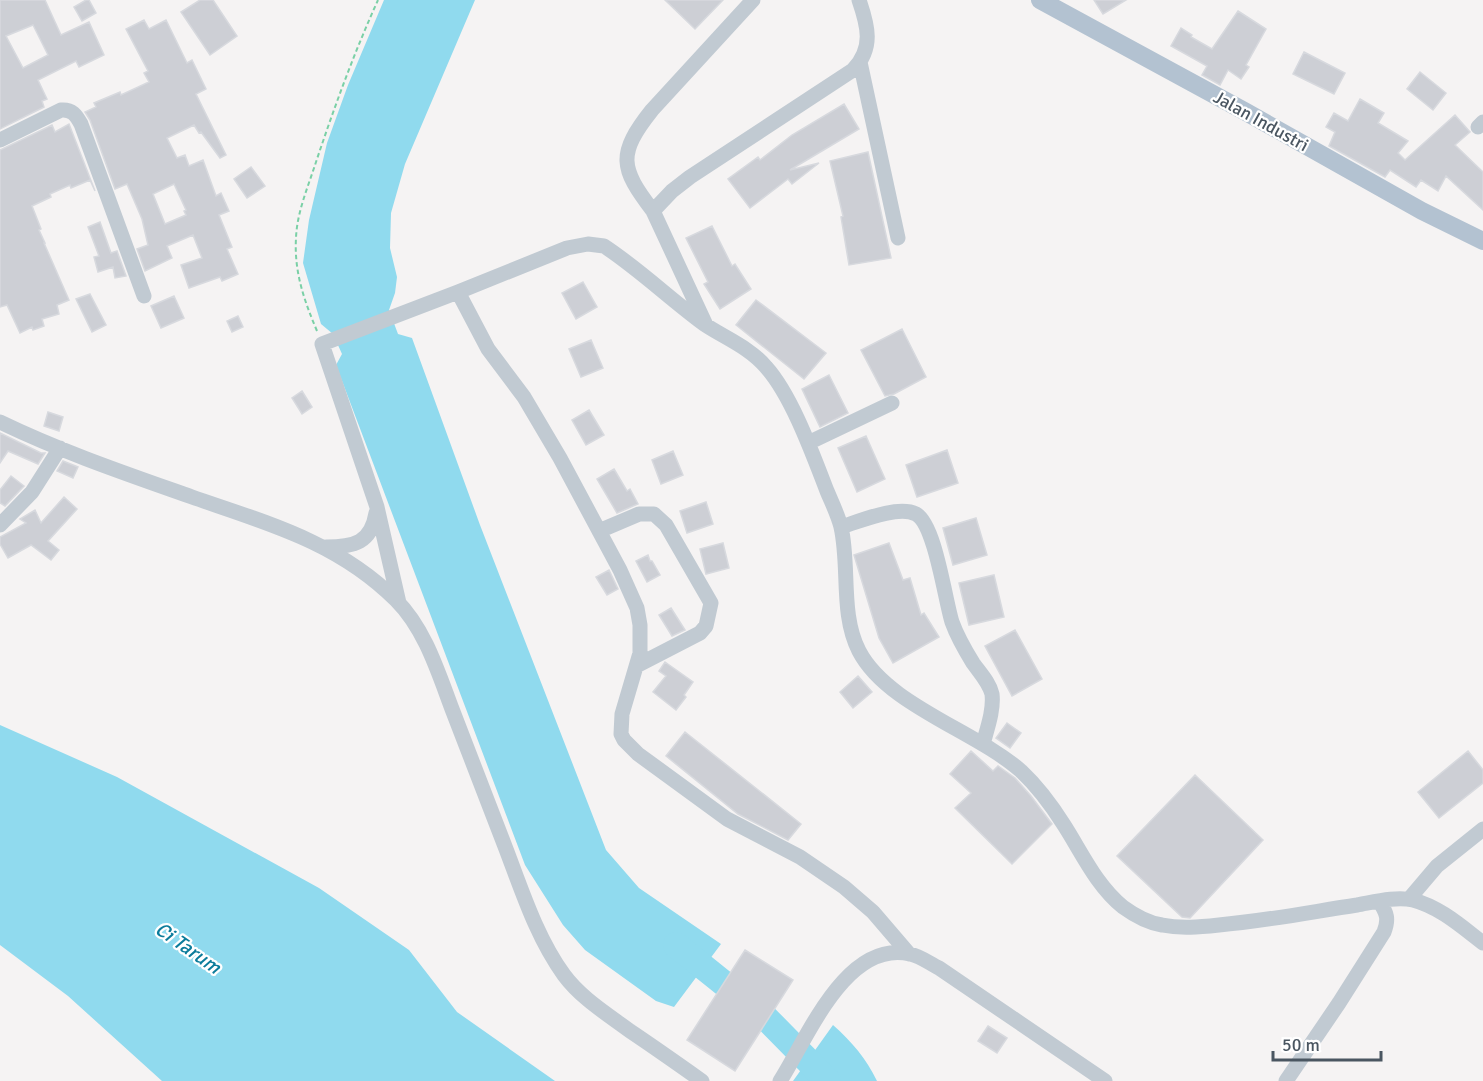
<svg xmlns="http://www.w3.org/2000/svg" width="1483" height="1081" viewBox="0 0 1483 1081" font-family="Signika,sans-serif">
  <rect width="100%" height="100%" fill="#f5f3f3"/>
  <path fill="#90daee" d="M 384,0 L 475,0 L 405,164 L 391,213 L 390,248 L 397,277 L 395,293 L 389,310 L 398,334 L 412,338 L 480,525 L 606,850 L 639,888 L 721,944 L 674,1007 L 656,1001 L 585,950 L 563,925 L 525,865 L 336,365 L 342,354 L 333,334 L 321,324 L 303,263 L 309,220 L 327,143 L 348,85 Z
    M 0,725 L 117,777 L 319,888 L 409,950 L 457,1012 L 555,1081 L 162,1081 L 68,996 L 0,945 Z
    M 833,1025 C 852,1042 866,1058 877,1081 L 793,1081 Z"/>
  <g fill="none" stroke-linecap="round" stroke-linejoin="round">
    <path stroke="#90daee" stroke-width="26" d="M 676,945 L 762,1014 L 828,1081"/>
  </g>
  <path fill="#cdcfd5" stroke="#d7d9de" stroke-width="1.5" fill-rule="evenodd" d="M 0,0 L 45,0 L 61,35 L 89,22 L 104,55 L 79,67 L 76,61 L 38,80 L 47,99 L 42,101 L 44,107 L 0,129 ZM 33,25 L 48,55 L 23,68 L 6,36 Z
    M 86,0 L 89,0 L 96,13 L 82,21 L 74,7 Z
    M 200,0 L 213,0 L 237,36 L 210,55 L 181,12 Z
    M 665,0 L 723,0 L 695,29 Z
    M 1094,0 L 1126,0 L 1103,14 Z
    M 1238,11 L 1266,29 L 1246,65 L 1249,67 L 1241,79 L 1228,70 L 1220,85 L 1202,75 L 1207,66 L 1171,46 L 1181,28 L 1192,35 L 1191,37 L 1212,49 Z
    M 144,20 L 149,29 L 166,20 L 187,63 L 192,60 L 206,89 L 196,94 L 226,155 L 220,158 L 201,132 L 199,133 L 194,125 L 167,138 L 177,158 L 185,155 L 189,166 L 203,160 L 216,196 L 221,193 L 229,211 L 219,215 L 232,247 L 227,249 L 238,274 L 222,281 L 220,277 L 189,288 L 181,265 L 202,258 L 193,235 L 167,246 L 172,258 L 145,271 L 137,249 L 148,245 L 142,219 L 127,184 L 115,189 L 90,120 L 85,112 L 96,107 L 94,103 L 120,92 L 121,95 L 149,82 L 144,73 L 148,71 L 126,29 ZM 174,184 L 186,210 L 184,211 L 186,215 L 165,224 L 153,194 Z
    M 1304,52 L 1345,73 L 1334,94 L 1293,74 Z
    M 1420,72 L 1446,93 L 1433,110 L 1407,89 Z
    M 1360,99 L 1384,113 L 1378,123 L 1408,141 L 1398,153 L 1405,160 L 1455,115 L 1470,132 L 1455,145 L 1483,172 L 1483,210 L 1446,176 L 1438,191 L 1421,180 L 1416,187 L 1390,170 L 1385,177 L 1329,146 L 1335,132 L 1326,127 L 1334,113 L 1348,121 Z
    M 844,104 L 859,129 L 790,170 L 819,163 L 792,184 L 788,179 L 750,208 L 728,179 L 758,157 L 760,160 L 792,135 Z
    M 69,124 L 95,191 L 90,180 L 71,188 L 70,185 L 50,194 L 51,197 L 32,206 L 41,229 L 39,230 L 45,243 L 44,243 L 69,300 L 57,305 L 59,314 L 42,319 L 44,326 L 33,330 L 32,327 L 20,333 L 7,305 L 0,307 L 0,150 L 52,125 L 55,132 Z
    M 868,152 L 891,258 L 849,265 L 841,217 L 843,216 L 830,161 Z
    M 251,167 L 265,186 L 247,198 L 234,179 Z
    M 100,222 L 111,253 L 117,251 L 126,276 L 115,278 L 113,267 L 98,272 L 94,257 L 99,256 L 88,227 Z
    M 712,226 L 732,266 L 735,264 L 751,289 L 720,309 L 704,284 L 708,282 L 686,238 Z
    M 583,282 L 597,307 L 576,319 L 562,293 Z
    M 90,294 L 106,325 L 92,332 L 76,299 Z
    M 174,296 L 184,318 L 161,328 L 151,306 Z
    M 756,300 L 826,353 L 804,379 L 736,325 Z
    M 238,316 L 243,327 L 232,332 L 227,321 Z
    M 902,329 L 926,377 L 894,394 L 885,396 L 861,350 Z
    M 591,340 L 603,368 L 581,377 L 569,349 Z
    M 829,375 L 848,413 L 820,427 L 802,389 Z
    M 302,391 L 312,407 L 302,414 L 292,398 Z
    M 589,410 L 604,435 L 586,445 L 572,420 Z
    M 48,412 L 63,417 L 59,431 L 44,426 Z
    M 0,433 L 41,453 L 45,453 L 38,464 L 8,451 L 0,463 Z
    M 866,436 L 885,479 L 857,492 L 838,448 Z
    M 947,450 L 958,483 L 917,497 L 906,465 Z
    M 673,451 L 683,475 L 661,484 L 652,460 Z
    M 63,461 L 78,467 L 73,478 L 57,471 Z
    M 614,469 L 627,491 L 630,489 L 638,504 L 617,513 L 597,479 Z
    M 11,476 L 24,486 L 5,506 L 0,503 L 0,490 Z
    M 64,497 L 77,509 L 48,541 L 59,550 L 51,560 L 31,545 L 8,558 L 0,544 L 0,537 L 26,523 L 20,519 L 35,510 L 41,523 Z
    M 706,502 L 713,524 L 687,533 L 680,511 Z
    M 976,518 L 987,555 L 953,565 L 943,528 Z
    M 723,543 L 729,568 L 706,574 L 700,549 Z
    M 889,543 L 903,580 L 910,578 L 921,615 L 924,613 L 939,637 L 893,663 L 879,638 L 854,555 Z
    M 648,555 L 650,561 L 652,561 L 660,575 L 647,582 L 636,561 Z
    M 609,570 L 618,589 L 607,595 L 596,577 Z
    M 994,575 L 1004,617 L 969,625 L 959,583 Z
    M 671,608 L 685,630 L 672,636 L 659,615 Z
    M 1015,630 L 1042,679 L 1012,696 L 985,646 Z
    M 665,662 L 693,682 L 684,695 L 686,697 L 676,710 L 653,692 L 666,676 L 659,671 Z
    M 858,676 L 872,692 L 853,708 L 840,692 Z
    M 1007,723 L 1021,733 L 1010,748 L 996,738 Z
    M 685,732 L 801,824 L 788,840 L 738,814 L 666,756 Z
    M 971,751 L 993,771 L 998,766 L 1015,778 L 1031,796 L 1052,824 L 1012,864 L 955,808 L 971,793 L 950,774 Z
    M 1468,751 L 1483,770 L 1483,783 L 1439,818 L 1418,792 Z
    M 1195,775 L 1263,840 L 1190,918 L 1182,917 L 1117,856 Z
    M 745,950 L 793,980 L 735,1071 L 687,1040 Z
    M 988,1026 L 1007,1038 L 997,1053 L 978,1041 Z"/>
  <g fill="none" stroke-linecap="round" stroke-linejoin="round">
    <path stroke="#7ad0a6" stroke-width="2" stroke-dasharray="4.5 3" stroke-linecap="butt" d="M 317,331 C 304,300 294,272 296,238 C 297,212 308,187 316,162 C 334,108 354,53 378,0"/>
    <path stroke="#c1cad2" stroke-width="15" d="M 860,62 L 898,238
      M 1478,127 L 1483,122
      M 0,140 L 61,110 C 72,109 76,115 81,124 L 144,296
      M 653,211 C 620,168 617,154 652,110 L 753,0
      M 458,292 L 488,349 L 524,397 L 560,458 L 620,570 L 637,608 L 640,625 L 640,653 L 622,714 L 621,734 L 624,740 L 638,754 L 727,819 L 800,857 L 844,887 L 873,912 L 909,954
      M 705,323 L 653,211 L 672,191 L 690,177 L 853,70 C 874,48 868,26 859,0
      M 0,422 C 62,452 127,474 192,497 C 267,523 338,542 396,600 C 425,629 438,672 452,709 C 470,756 488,802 506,849 C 522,891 537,938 564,975 C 581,998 607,1014 630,1031 C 654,1047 678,1064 702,1081
      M 808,443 L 892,403
      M 0,525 L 32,492 L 60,448
      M 841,527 C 860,521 898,505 916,514 C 935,524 945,600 952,622 C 957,636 965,650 973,663 C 980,673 989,682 992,694 C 994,710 987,729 983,744
      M 599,531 L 639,514 L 654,514 L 666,525 L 711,603 L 706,626 L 700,633 L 638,665
      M 326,547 C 354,547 371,543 376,513
      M 399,603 L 377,507 L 322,344 L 458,292 L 567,248 L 588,244 L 604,246 C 639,269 670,299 704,324 C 725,338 749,347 766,367 C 792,396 813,455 827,491 C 832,503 838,515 841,527 C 850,567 840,614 859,651 C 887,705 976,731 1021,771 C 1037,786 1052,806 1064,825 C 1082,853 1096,885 1123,907 C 1134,915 1148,923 1162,925 C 1181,929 1200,927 1219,925 C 1265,921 1311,912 1357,905 C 1374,902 1396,896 1413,900 C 1440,907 1462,927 1483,943
      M 1409,899 L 1437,866 L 1483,829
      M 780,1081 C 807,1039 846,939 910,954 C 920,956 929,963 939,968 L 1105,1081
      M 1286,1081 L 1339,1003 L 1384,932 C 1389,919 1387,913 1379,901"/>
    <path stroke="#b3c2d1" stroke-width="18" d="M 1040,0 L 1246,112 L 1422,211 L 1483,241"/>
  </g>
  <g text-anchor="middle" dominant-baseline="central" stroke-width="4.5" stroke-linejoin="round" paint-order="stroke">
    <g font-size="18" fill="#4a5661" stroke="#fff">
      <text transform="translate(1261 121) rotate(29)">Jalan Industri</text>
    </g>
    <g font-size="20" font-style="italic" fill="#0c7c9b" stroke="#fff">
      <text transform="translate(188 948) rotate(35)">Ci Tarum</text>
    </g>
  </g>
  <path d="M1273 1051v9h108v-9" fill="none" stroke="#4a5661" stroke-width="3"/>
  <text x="1282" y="1051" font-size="18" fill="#4a5661" stroke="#ffffff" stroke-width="4.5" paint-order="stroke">50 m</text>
</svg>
